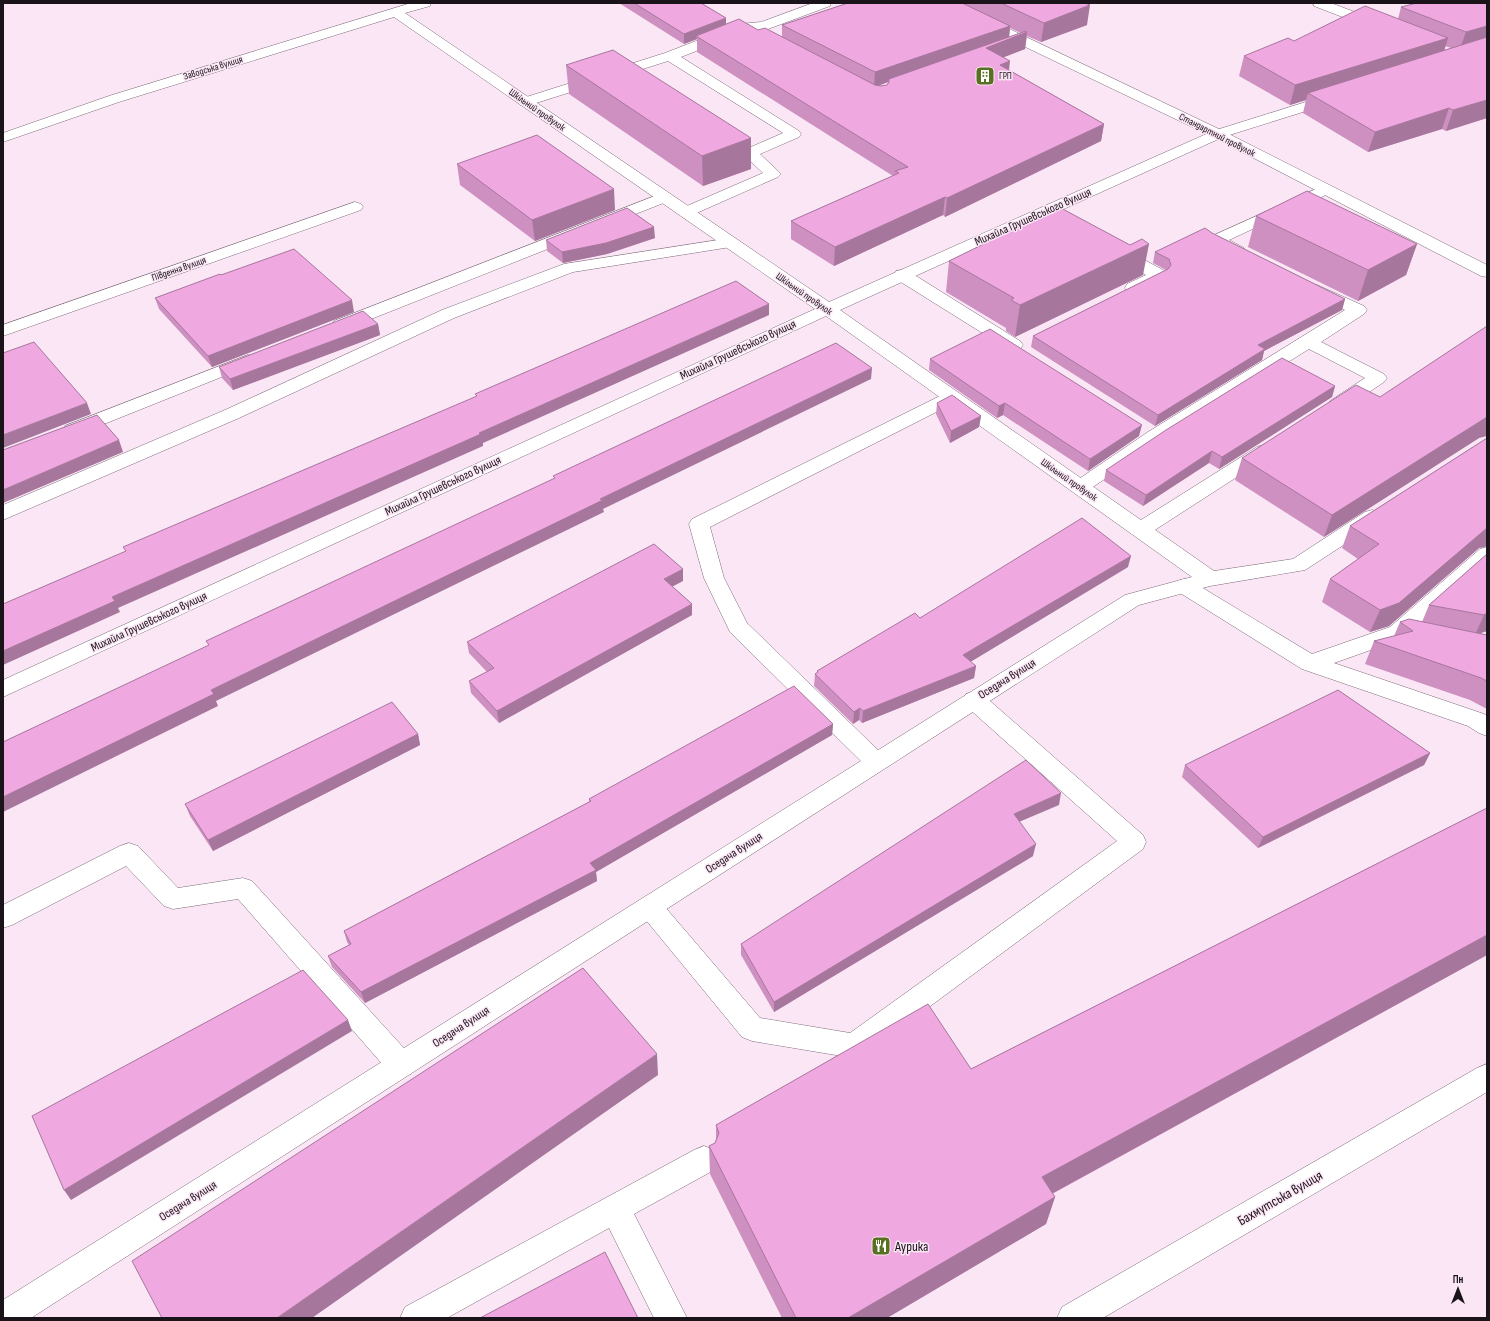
<svg xmlns="http://www.w3.org/2000/svg" width="1490" height="1321" viewBox="0 0 1490 1321" font-family="'Sofia Sans Condensed',sans-serif">
  <rect width="100%" height="100%" fill="#fae6f5"/>
  <g fill="none" stroke-linecap="round" stroke-linejoin="round">
    <g stroke="#7d6b79" stroke-width="1">
      <path id="lane" d="M 813,3 L 831,3 L 830,6 L 768,29 L 747,31 L 681,57 L 799,131 L 801,134 L 799,137 L 760,154 L 778,171 L 781,174 L 778,177 L 692,215 L 686,217 L 680,215 L 678,212 L 680,209 L 763,173 L 745,156 L 721,139 L 719,136 L 721,133 C 732,130 742,141 751,147 L 783,133 L 668,61 L 530,105 L 525,106 L 520,105 L 518,102 L 520,99 L 665,53 L 740,24 L 761,22 Z
        M 1325,185 L 1330,187 L 1333,190 L 1330,193 L 1229,240 L 1244,248 L 1246,251 L 1244,254 C 1233,257 1214,249 1208,240 L 1210,237 Z
        M 665,192 L 671,194 L 673,197 L 671,200 L 346,329 L 340,330 L 334,329 L 331,325 L 334,321 Z
        M 731,238 L 737,240 L 739,243 L 737,246 L 573,272 L 454,318 L 239,418 L 3,520 L 3,505 L 225,410 L 442,310 L 564,264 Z
        M 1118,247 L 1124,249 L 1165,271 L 1167,275 L 1165,279 C 1153,284 1140,295 1127,292 L 1125,288 L 1127,284 L 1146,275 L 1112,255 L 1110,252 L 1112,249 Z
        M 902,270 L 908,271 L 1020,341 L 1023,345 L 1020,349 L 1014,350 L 1008,349 L 896,279 L 894,275 L 896,271 Z
        M 1317,285 L 1364,306 L 1367,310 L 1364,314 L 1321,342 L 1384,374 L 1387,378 L 1384,382 L 1344,409 L 1337,411 L 1330,409 L 1328,405 L 1330,401 L 1365,378 L 1309,349 L 1162,440 L 1087,491 L 1080,493 L 1073,491 L 1070,487 L 1073,483 L 1148,432 L 1345,310 L 1311,294 L 1309,290 L 1311,286 Z
        M 248,355 L 254,356 L 257,360 L 254,364 L 79,434 L 72,436 L 65,434 L 63,430 L 65,426 Z
        M 952,391 L 958,393 L 961,397 L 958,401 L 710,527 L 724,578 L 747,623 L 884,756 L 888,762 L 884,768 L 876,771 L 868,768 L 730,632 L 704,578 L 689,524 L 692,519 L 946,393 Z
        M 1264,445 L 1271,447 L 1274,451 L 1271,455 L 1147,535 L 1140,537 L 1133,535 L 1130,530 L 1133,525 L 1257,447 Z
        M 1487,547 L 1487,565 L 1416,628 L 1432,632 L 1435,637 L 1432,642 L 1424,645 L 1399,640 L 1334,663 L 1484,714 L 1487,716 L 1487,736 L 1479,733 L 1468,726 L 1302,669 L 1177,591 L 1174,586 L 1177,581 L 1184,579 L 1191,581 L 1312,654 L 1390,627 L 1480,549 Z
        M 974,692 L 982,694 L 1143,835 L 1146,842 L 1143,849 L 864,1055 L 854,1058 L 752,1041 L 742,1037 L 641,914 L 637,907 L 641,900 L 650,896 L 659,900 L 760,1018 L 850,1033 L 1117,841 L 966,706 L 963,700 L 966,694 Z
        M 129,843 L 138,846 L 178,888 L 243,878 L 252,881 L 411,1056 L 415,1065 L 411,1074 L 401,1077 L 391,1074 L 238,899 L 173,909 L 164,906 L 126,866 L 12,925 L 3,928 L 3,905 L 120,846 Z
        M 704,1146 L 714,1150 L 718,1160 L 714,1170 L 634,1214 L 687,1318 L 654,1318 L 609,1228 L 447,1318 L 400,1318 L 405,1307 L 694,1150 Z"/>
    </g>
    <g stroke="#7d6b79" stroke-width="1">
      <path id="street" d="M 411,3 L 431,3 L 430,6 L 405,13 L 829,302 L 1213,131 L 1328,95 L 1333,94 L 1338,95 L 1340,98 L 1338,101 L 1223,137 L 840,310 L 1214,571 L 1293,559 L 1365,512 L 1372,510 L 1379,512 L 1382,517 L 1379,522 L 1305,570 L 1210,586 L 1139,605 L 31,1318 L 3,1318 L 3,1300 L 1125,595 L 1192,577 L 826,316 L 3,697 L 3,680 L 815,309 L 394,17 L 119,102 L 3,142 L 3,133 L 109,96 Z
        M 1313,3 L 1331,3 L 1381,22 L 1383,25 L 1381,28 L 1371,28 L 1314,6 Z
        M 355,202 L 361,204 L 363,207 L 361,210 L 3,336 L 3,325 Z"/>
    </g>
    <g stroke="#7d6b79" stroke-width="1">
      <path id="secondary" d="M 939,3 L 955,3 L 1223,131 L 1487,265 L 1487,277 L 1481,276 L 1213,137 L 940,6 Z
        M 1487,1064 L 1487,1092 L 1103,1318 L 1057,1318 L 1062,1307 L 1477,1068 Z"/>
    </g>
    <use href="#lane" fill="#fff" fill-rule="evenodd"/>
    <use href="#street" fill="#fff" fill-rule="evenodd"/>
    <use href="#secondary" fill="#fff" fill-rule="evenodd"/>
  </g>
  <path fill="#ce90c1" fill-rule="evenodd" d="M 619,3 L 701,3 L 726,18 L 726,24 L 758,30 L 782,37 L 782,25 L 848,3 L 1085,3 L 1087,25 L 1041,42 L 1027,36 L 1025,49 L 1003,57 L 1009,70 L 1104,124 L 1101,141 L 945,217 L 943,215 L 834,266 L 791,239 L 791,221 L 893,176 L 697,52 L 697,39 L 684,44 ZM 1010,28 L 1021,33 L 1009,37 ZM 888,82 L 887,85 L 881,86 L 879,86 Z
    M 1487,3 L 1487,118 L 1446,131 L 1442,129 L 1368,152 L 1303,113 L 1306,100 L 1290,105 L 1239,76 L 1244,56 L 1294,41 L 1398,19 L 1401,7 ZM 1445,46 L 1451,48 L 1444,50 Z
    M 566,65 L 751,138 L 751,169 L 703,186 L 569,94 Z
    M 457,164 L 615,210 L 535,241 L 460,185 Z
    M 1256,216 L 1417,244 L 1406,275 L 1358,301 L 1248,247 Z
    M 1212,233 L 1345,299 L 1342,310 L 1264,351 L 1262,360 L 1155,426 L 1031,347 L 1033,336 L 1166,270 L 1153,263 L 1155,252 Z
    M 655,238 L 607,254 L 563,263 L 547,251 L 546,240 Z
    M 949,261 L 1143,275 L 1015,337 L 1006,331 L 1006,328 L 946,292 Z
    M 221,275 L 354,312 L 212,367 L 159,309 L 155,298 Z
    M 378,324 L 380,335 L 233,390 L 222,378 L 219,367 Z
    M 930,359 L 1139,436 L 1088,471 L 1003,415 L 997,418 L 929,370 Z
    M 1335,386 L 1332,397 L 1219,469 L 1209,463 L 1143,506 L 1104,481 L 1106,470 Z
    M 1380,397 L 1479,438 L 1324,537 L 1235,480 L 1242,458 Z
    M 937,403 L 981,416 L 979,427 L 950,443 L 936,414 Z
    M 1487,438 L 1487,546 L 1479,548 L 1389,626 L 1370,632 L 1322,602 L 1330,579 L 1358,559 L 1342,548 L 1350,526 Z
    M 1487,554 L 1487,631 L 1479,633 L 1487,635 L 1487,709 L 1470,700 L 1365,664 L 1374,641 L 1394,636 L 1400,622 L 1422,622 L 1429,605 Z
    M 1128,567 L 970,662 L 976,666 L 974,678 L 862,723 L 859,720 L 853,724 L 814,686 L 815,674 L 817,673 L 817,671 L 920,618 Z
    M 683,581 L 672,586 L 692,604 L 692,615 L 499,723 L 471,693 L 469,681 L 487,672 L 469,653 L 467,642 Z
    M 833,724 L 832,735 L 596,872 L 597,881 L 365,1003 L 332,967 L 328,956 L 349,945 L 347,942 L 344,931 L 589,802 L 589,799 Z
    M 418,734 L 420,745 L 213,851 L 190,816 L 185,804 Z
    M 1430,753 L 1424,765 L 1258,848 L 1182,777 L 1185,765 Z
    M 1059,805 L 1020,822 L 1033,856 L 774,1012 L 741,955 L 741,944 Z
    M 1487,808 L 1487,955 L 1052,1194 L 1055,1197 L 1046,1224 L 887,1318 L 782,1318 L 710,1174 L 709,1146 L 715,1143 L 716,1139 L 716,1125 L 971,1069 Z"/>
  <path fill="#a7769d" d="M 1090,5 L 1087,25 L 1041,42 L 1044,23 Z
    M 726,18 L 726,28 L 696,36 L 697,39 L 684,44 L 684,34 Z
    M 1010,26 L 1009,39 L 1027,32 L 1025,49 L 984,65 L 889,79 L 888,82 L 874,87 L 875,72 Z
    M 1487,26 L 1487,44 L 1459,51 L 1466,32 Z
    M 1448,38 L 1442,58 L 1308,93 L 1306,100 L 1290,105 L 1295,85 Z
    M 1010,61 L 1008,78 L 1000,65 Z
    M 1487,100 L 1487,118 L 1446,131 L 1453,110 Z
    M 1449,108 L 1442,129 L 1368,152 L 1375,132 Z
    M 1104,124 L 1101,141 L 945,217 L 947,198 Z
    M 751,138 L 751,169 L 703,186 L 702,156 Z
    M 614,189 L 615,210 L 535,241 L 532,220 Z
    M 945,197 L 943,215 L 834,266 L 835,247 Z
    M 654,227 L 655,238 L 607,254 L 563,263 L 562,252 Z
    M 1149,244 L 1143,275 L 1015,337 L 1020,305 Z
    M 1417,244 L 1406,275 L 1358,301 L 1368,270 Z
    M 1345,299 L 1342,310 L 1264,351 L 1262,360 L 1155,426 L 1158,415 L 1258,345 Z
    M 352,300 L 354,312 L 212,367 L 208,356 Z
    M 769,304 L 769,315 L 483,443 L 483,446 L 118,608 L 120,612 L 3,665 L 3,651 L 112,597 L 479,433 Z
    M 378,324 L 380,335 L 233,390 L 230,379 Z
    M 872,368 L 871,379 L 603,509 L 604,512 L 216,701 L 218,706 L 3,812 L 3,797 L 211,690 L 600,499 Z
    M 1335,386 L 1332,397 L 1219,469 L 1222,457 Z
    M 87,403 L 91,414 L 3,448 L 3,435 Z
    M 1005,403 L 1003,415 L 997,418 L 999,406 Z
    M 981,416 L 979,427 L 950,443 L 951,431 Z
    M 1487,417 L 1487,436 L 1479,438 L 1324,537 L 1332,515 Z
    M 1142,425 L 1139,436 L 1088,471 L 1090,459 Z
    M 119,440 L 123,452 L 3,503 L 3,490 Z
    M 1212,451 L 1209,463 L 1143,506 L 1146,495 Z
    M 1487,528 L 1487,546 L 1479,548 L 1389,626 L 1370,632 L 1380,610 Z
    M 1131,556 L 1128,567 L 962,667 L 963,655 Z
    M 683,569 L 683,581 L 664,591 L 664,579 Z
    M 692,604 L 692,615 L 499,723 L 497,711 Z
    M 1487,613 L 1487,631 L 1478,634 L 1474,637 L 1484,615 Z
    M 976,666 L 974,678 L 862,723 L 863,711 Z
    M 860,708 L 859,720 L 853,724 L 854,712 Z
    M 833,724 L 832,735 L 596,872 L 597,881 L 365,1003 L 361,992 L 590,863 Z
    M 418,734 L 420,745 L 213,851 L 208,840 Z
    M 1430,753 L 1424,765 L 1258,848 L 1263,837 Z
    M 1061,793 L 1059,805 L 1012,825 L 1014,814 Z
    M 1036,844 L 1033,856 L 774,1012 L 774,1002 Z
    M 1487,935 L 1487,955 L 1033,1204 L 1042,1177 Z
    M 348,1020 L 352,1031 L 71,1200 L 64,1190 Z
    M 657,1054 L 658,1075 L 312,1318 L 277,1318 Z
    M 1055,1197 L 1046,1224 L 887,1318 L 848,1318 Z"/>
  <path fill="#efa8e0" stroke="#a7769d" d="M 634,3 L 701,3 L 726,18 L 684,34 Z
    M 848,3 L 962,3 L 1010,26 L 875,72 L 782,25 Z
    M 1001,3 L 1085,3 L 1090,5 L 1044,23 Z
    M 1417,3 L 1487,3 L 1487,26 L 1466,32 L 1401,7 Z
    M 1365,6 L 1448,38 L 1295,85 L 1244,56 L 1288,38 L 1294,41 Z
    M 739,19 L 758,30 L 765,28 L 875,85 L 881,86 L 887,85 L 889,82 L 889,79 L 1026,31 L 1027,32 L 986,48 L 1010,61 L 1000,65 L 1104,124 L 947,198 L 945,197 L 835,247 L 791,221 L 899,173 L 895,171 L 908,167 L 696,36 Z
    M 1487,37 L 1487,100 L 1453,110 L 1449,108 L 1375,132 L 1308,93 Z
    M 613,50 L 751,138 L 702,156 L 566,65 Z
    M 537,135 L 614,189 L 532,220 L 457,164 Z
    M 1307,191 L 1417,244 L 1368,270 L 1256,216 Z
    M 1059,207 L 1130,245 L 1142,239 L 1149,244 L 1020,305 L 1011,300 L 1014,298 L 949,261 Z
    M 627,208 L 654,227 L 606,243 L 562,252 L 546,240 Z
    M 1205,228 L 1212,233 L 1345,299 L 1258,345 L 1265,349 L 1158,415 L 1033,336 L 1168,269 L 1171,265 L 1169,259 L 1155,252 Z
    M 294,249 L 352,300 L 208,356 L 155,298 L 220,274 L 221,275 Z
    M 736,281 L 769,304 L 479,433 L 481,434 L 112,597 L 115,601 L 3,651 L 3,604 L 126,551 L 123,547 L 477,396 L 475,394 Z
    M 363,311 L 378,324 L 230,379 L 219,367 Z
    M 1487,326 L 1487,417 L 1332,515 L 1242,458 L 1356,385 L 1380,397 Z
    M 990,329 L 1142,425 L 1090,459 L 1005,403 L 999,406 L 930,359 Z
    M 34,342 L 87,403 L 3,435 L 3,353 Z
    M 836,343 L 872,368 L 600,499 L 603,500 L 211,690 L 214,694 L 3,797 L 3,742 L 209,645 L 206,641 L 555,478 L 553,476 Z
    M 1282,358 L 1335,386 L 1222,457 L 1212,451 L 1146,495 L 1106,470 L 1166,430 Z
    M 952,395 L 981,416 L 951,431 L 937,403 Z
    M 97,415 L 119,440 L 3,490 L 3,450 Z
    M 1487,438 L 1487,528 L 1399,603 L 1380,610 L 1330,579 L 1379,544 L 1350,526 Z
    M 1082,518 L 1131,556 L 963,655 L 976,666 L 863,711 L 860,708 L 854,712 L 815,674 L 818,672 L 817,671 L 915,613 L 920,618 Z
    M 654,544 L 683,569 L 664,579 L 692,604 L 497,711 L 469,681 L 494,668 L 467,642 Z
    M 1487,554 L 1487,613 L 1484,615 L 1429,605 Z
    M 1409,619 L 1487,635 L 1487,681 L 1481,678 L 1374,641 L 1413,631 L 1400,622 Z
    M 794,686 L 833,724 L 590,863 L 596,870 L 361,992 L 328,956 L 351,944 L 344,931 L 591,801 L 589,799 Z
    M 1338,690 L 1430,753 L 1263,837 L 1185,765 Z
    M 392,702 L 418,734 L 208,840 L 185,804 Z
    M 1026,760 L 1061,793 L 1014,814 L 1036,844 L 774,1002 L 741,944 Z
    M 1487,808 L 1487,935 L 1042,1177 L 1055,1197 L 848,1318 L 796,1318 L 709,1146 L 715,1143 L 719,1133 L 716,1125 L 928,1004 L 971,1069 Z
    M 583,968 L 657,1054 L 277,1318 L 162,1318 L 132,1261 Z
    M 303,970 L 348,1020 L 64,1190 L 32,1116 Z
    M 605,1252 L 638,1318 L 480,1318 Z"/>
  <defs>
    <g id="building-square" transform="scale(1)"><rect x="-9" y="-9" width="18" height="18" rx="4" fill="#597022" stroke="#fae6f5"/><path d="M-4-6H4V6H1V3H-1V6H-4ZM-2.5-4.3h1.7v1.8h-1.7ZM.8-4.3h1.7v1.8H.8ZM-2.5-1h1.7V.8h-1.7ZM.8-1h1.7V.8H.8Z" fill="#fff"/></g>
    <g id="restaurant-square" transform="scale(1)"><rect x="-9" y="-9" width="18" height="18" rx="4" fill="#597022" stroke="#fae6f5"/><path d="M-5-6h1v4h1v-4h1v4h1v-4h1v5L-1.5 .5V6h-2V.5L-5-1ZM5-6V6H3V1.5H1.5Q1.5-4 5-6Z" fill="#fff"/></g>
  </defs>
  <g fill-rule="evenodd">
    <use href="#building-square" x="985" y="76"/>
    <use href="#restaurant-square" x="881" y="1246"/>
  </g>
  <g text-anchor="middle" dominant-baseline="central" stroke-width="3" stroke-linejoin="round" paint-order="stroke">
    <g font-size="10" fill="#1a1319" stroke="#fae6f5">
      <text transform="translate(213 68) rotate(-17)">Заводська вулиця</text>
      <text transform="translate(537 110) rotate(35)">Шкільний провулок</text>
      <text transform="translate(1217 135) rotate(27)">Стандартний провулок</text>
      <text transform="translate(179 269) rotate(-19)">Південна вулиця</text>
      <text transform="translate(804 294) rotate(35)">Шкільний провулок</text>
      <text transform="translate(1069 480) rotate(35)">Шкільний провулок</text>
    </g>
    <g font-size="10" fill="#1a1319" stroke="#fae6f5" text-anchor="start">
      <text x="999" y="76">ГРП</text>
    </g>
    <g font-size="12" fill="#1a1319" stroke="#fae6f5">
      <text transform="translate(1033 217) rotate(-24)">Михайла Грушевського вулиця</text>
      <text transform="translate(738 350) rotate(-25)">Михайла Грушевського вулиця</text>
      <text transform="translate(443 486) rotate(-25)">Михайла Грушевського вулиця</text>
      <text transform="translate(149 622) rotate(-25)">Михайла Грушевського вулиця</text>
      <text transform="translate(1007 679) rotate(-32)">Оседача вулиця</text>
      <text transform="translate(734 853) rotate(-33)">Оседача вулиця</text>
      <text transform="translate(461 1027) rotate(-33)">Оседача вулиця</text>
      <text transform="translate(188 1201) rotate(-32)">Оседача вулиця</text>
    </g>
    <g font-size="14" fill="#1a1319" stroke="#fae6f5">
      <text transform="translate(1280 1198) rotate(-30)">Бахмутська вулиця</text>
    </g>
    <g font-size="14" fill="#1a1319" stroke="#fae6f5" text-anchor="start">
      <text x="895" y="1246">Аурика</text>
    </g>
  </g>
  <rect width="1490" height="1321" fill="none" stroke="#1a1319" stroke-width="8"/>
  <g transform="translate(1458 1289)" stroke="#fae6f5" stroke-width="3" paint-order="stroke">
  <path d="M0-3L7 15L0 10L-7 15Z" fill="#1a1319"/>
  <text y="-6" font-size="11" font-weight="bold" text-anchor="middle" fill="#1a1319">Пн</text>
  </g>
</svg>
